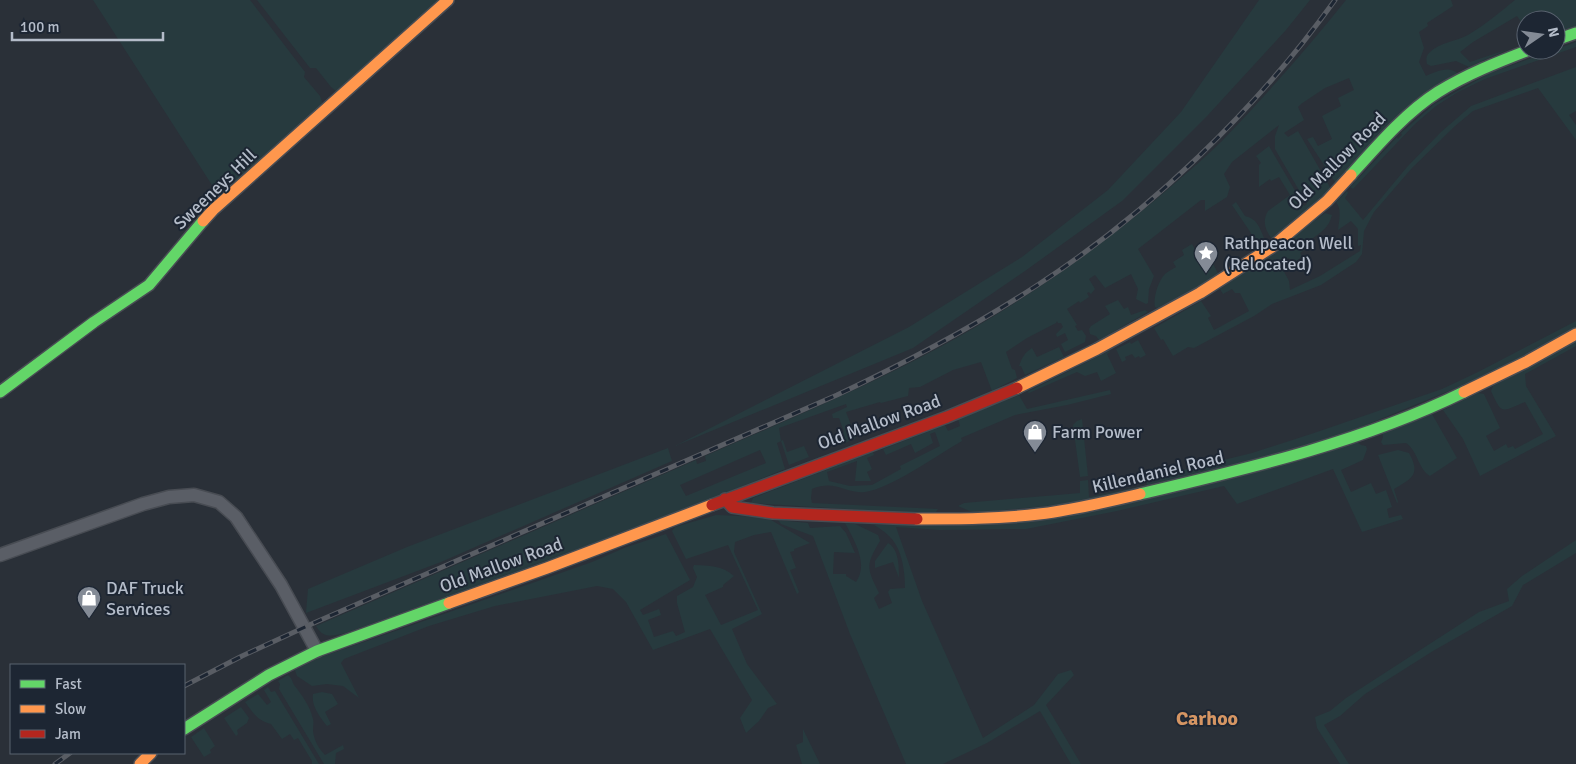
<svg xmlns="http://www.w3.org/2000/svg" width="1576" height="764" viewBox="0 0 1576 764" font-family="Signika,sans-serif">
  <rect width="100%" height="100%" fill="#2a3038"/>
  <path fill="#273a3e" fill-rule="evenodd" d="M 93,0 L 250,0 L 305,72 L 304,77 L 320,96 L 323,105 L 219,196 Z
    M 257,0 L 439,0 L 337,92 L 331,87 L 316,68 L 310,68 Z
    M 1259,0 L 1310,0 L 1286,30 L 1208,115 L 1122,201 L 1025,271 L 913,348 L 675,446 L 909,327 L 1022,257 L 1108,190 L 1181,112 Z
    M 1346,0 L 1451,0 L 1453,6 L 1427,23 L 1428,26 L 1419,32 L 1424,48 L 1419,62 L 1426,76 C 1436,72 1449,65 1458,74 L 1337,185 L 1307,139 L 1313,137 L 1318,146 L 1332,139 L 1322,116 L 1341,106 L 1338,98 L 1354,90 L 1349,78 L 1325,88 L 1301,104 L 1298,107 L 1304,120 L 1284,133 L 1288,137 L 1298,131 L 1331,189 L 1272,239 C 1265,230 1262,221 1268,211 L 1290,195 L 1279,177 L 1271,181 L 1270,179 L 1259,187 L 1259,165 L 1261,163 L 1256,156 L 1269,146 L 1304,206 L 1307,204 L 1275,149 L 1275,136 L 1279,125 L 1232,162 L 1224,174 L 1230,187 L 1227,197 L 1205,211 L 1205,200 L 1201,200 L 1138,249 L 1154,276 L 1149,289 L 1148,303 L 1146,304 L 1136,299 L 1138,289 L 1131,274 L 1105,288 L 1095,275 L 1089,279 L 1095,289 L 1091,294 L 1089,292 L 1087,293 L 1089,297 L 1080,303 L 1079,301 L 1067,309 L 1077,325 L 1075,326 L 1078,331 L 1082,330 L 1086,336 L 1085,342 L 1065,352 L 1061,344 L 1068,340 L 1065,333 L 1057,337 L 1056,334 L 1063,327 L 1061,323 L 1058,323 L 1057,321 L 1056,323 L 1027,338 L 1006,352 L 1012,369 L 1015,370 L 1017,378 L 992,391 L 981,362 L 953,370 L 920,387 L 909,388 L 908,396 L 881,403 L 880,402 L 846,412 L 856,438 L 840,445 L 836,435 L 844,432 L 839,418 L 833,418 L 832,414 L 847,407 L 846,404 L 779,428 L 781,441 L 783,440 L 787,452 L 804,446 L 809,457 L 789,465 L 781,441 L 777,443 L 785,469 L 659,520 L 346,633 C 333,636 323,639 316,626 L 696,460 L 697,464 L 706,461 L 705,456 C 780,423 855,392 927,354 C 1016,307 1098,250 1174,184 C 1190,170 1207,156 1222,141 C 1265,96 1307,49 1346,0 ZM 760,450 L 766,463 L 686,496 L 680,485 Z
    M 1515,0 L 1576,0 L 1576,29 L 1556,36 L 1556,20 L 1526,20 L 1526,29 L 1517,16 L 1473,42 L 1460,52 L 1470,62 L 1509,49 L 1469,67 L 1456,61 L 1431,66 L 1427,64 C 1426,60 1426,56 1429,53 C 1440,42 1455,42 1468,35 C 1485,25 1500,12 1515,0 Z
    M 1576,42 L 1576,47 L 1485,79 L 1458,92 L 1436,106 L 1415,124 L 1353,189 L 1350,187 L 1397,137 L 1398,139 L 1402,135 L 1401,133 L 1434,104 L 1490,73 Z
    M 1576,67 L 1576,111 L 1569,115 L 1576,125 L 1576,140 L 1538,88 L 1473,111 L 1455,126 L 1412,168 L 1374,212 L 1364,231 L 1362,254 L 1356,262 L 1321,285 L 1272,304 L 1254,316 L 1194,348 L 1188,347 L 1173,356 L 1163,339 L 1161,340 L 1154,328 L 1201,301 L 1211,316 L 1208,318 L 1214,330 L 1249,311 L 1240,293 L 1235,293 L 1232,289 L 1223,294 L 1220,289 L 1325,213 L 1332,215 C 1329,228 1320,233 1310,240 L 1312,244 L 1300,253 L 1302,256 L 1296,262 L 1288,258 L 1280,264 L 1289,281 L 1290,290 L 1320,276 L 1360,251 L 1361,245 L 1358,246 L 1358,229 L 1351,221 L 1338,230 C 1339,221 1342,209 1336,202 L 1347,191 L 1348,193 L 1345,198 L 1363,220 L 1407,167 L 1441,132 L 1471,106 Z
    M 1236,202 L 1245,216 C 1257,219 1259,226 1264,238 L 1257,242 L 1232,205 Z
    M 1192,244 L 1196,251 L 1204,247 L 1219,275 L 1158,308 L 1155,307 C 1153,298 1158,281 1165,274 C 1168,271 1173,269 1176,267 L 1173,262 L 1184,255 L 1182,250 Z
    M 1118,300 L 1124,309 L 1128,307 L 1131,315 L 1145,310 L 1148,312 L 1099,340 L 1096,336 L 1090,334 L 1089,329 L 1091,326 L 1110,314 L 1105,306 Z
    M 1576,321 L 1576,330 L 1505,368 L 1322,443 L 1088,502 L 974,513 L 958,506 L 964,503 L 1080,493 L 1080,481 L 1088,480 L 1089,497 L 1147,485 L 1146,479 L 1252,453 L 1314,433 L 1442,389 L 1478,372 Z
    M 1138,340 L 1146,355 L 1140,358 L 1139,356 L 1135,358 L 1132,354 L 1125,357 L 1126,360 L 1122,362 L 1116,349 L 1130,342 L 1131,344 Z
    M 1576,340 L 1576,346 L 1525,374 L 1526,386 L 1556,436 L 1480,476 L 1463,439 L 1443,410 L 1478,393 L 1484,394 L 1500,428 L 1486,436 L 1494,451 L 1506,444 L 1508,448 L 1513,446 L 1515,449 L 1543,434 L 1525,402 C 1501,412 1502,415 1491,391 L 1493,386 Z
    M 1059,347 L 1064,357 L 1025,375 L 1021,366 L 1019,366 C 1022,358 1024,353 1032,348 L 1037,357 Z
    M 1109,351 L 1110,352 L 1107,354 L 1116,373 L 1101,381 L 1097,372 L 1085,376 L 1077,372 L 1029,393 L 1027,392 Z
    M 1110,390 L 1111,394 L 1067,405 L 1015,415 L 961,438 L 962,441 C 939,454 890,489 865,492 C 844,494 836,479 812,489 L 811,498 L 812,503 L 938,509 L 936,512 L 926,514 L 751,503 L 753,498 L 873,452 L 874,455 L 867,458 L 872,469 L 867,472 L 871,481 L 855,481 L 857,461 L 827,472 L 829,481 L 850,486 L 872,485 L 901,469 L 900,466 L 940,446 L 935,432 L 930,434 L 933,443 L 915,453 L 911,444 L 886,455 L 883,449 L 945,425 L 948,431 L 960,426 L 958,419 L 1019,395 L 1027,409 Z
    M 1432,414 L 1457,458 L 1430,476 C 1418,469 1418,451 1406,443 L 1383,445 L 1381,442 L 1383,437 L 1382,432 Z
    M 1082,419 L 1088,476 L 1080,477 L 1073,425 L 1077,421 Z
    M 1357,442 L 1361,445 L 1366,446 L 1367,449 L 1363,460 L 1341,470 L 1351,492 L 1371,483 L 1376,494 L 1386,490 L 1392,507 L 1387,509 L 1389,518 L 1401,515 L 1403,519 L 1362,532 L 1333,469 L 1237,504 L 1224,486 L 1117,511 L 1026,529 L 940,530 L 896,527 L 922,601 L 983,738 L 1034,705 L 1058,674 L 1071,670 L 1074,675 L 1046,705 L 1081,764 L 1071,764 L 1040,711 L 987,743 L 943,764 L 906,764 L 850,634 L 813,536 L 781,524 L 778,520 L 808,523 L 810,528 L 840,526 L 846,533 L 855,553 L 834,552 L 833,574 L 846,574 L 846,576 L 856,582 C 869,564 854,540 845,523 L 855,524 L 878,535 L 880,541 C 865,566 867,568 879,593 L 874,598 L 879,609 L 892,603 L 888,592 L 890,589 L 905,588 C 905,571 902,547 888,535 C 884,531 879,528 874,525 L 1025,521 Z
    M 668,448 L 672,461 L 441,562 L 306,613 L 308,589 L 407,547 Z
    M 1398,450 L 1409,453 C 1421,475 1412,478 1394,489 L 1398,502 L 1397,503 L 1378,455 Z
    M 716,515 L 766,517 L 810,543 L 794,549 L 794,551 L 790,552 L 796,568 L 790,570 L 799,592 L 797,594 L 771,532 L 754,535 L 735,542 L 734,552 L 762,614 L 732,629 L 747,664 L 777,704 L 768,708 L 759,721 L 746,733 L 740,718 L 752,700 L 710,629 L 653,650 L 626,602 L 613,589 L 597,586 L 495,606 L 429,626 L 344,659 L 341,663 L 359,698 L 343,686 L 327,684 L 312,686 L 297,676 L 295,670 L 321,657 L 592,562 L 624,548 L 666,534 L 690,580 L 640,610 L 643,615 L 659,609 L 661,615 L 648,620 L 654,637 L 673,631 L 676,636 L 685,632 L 677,603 L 677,596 L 693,587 L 697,577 L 693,568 L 694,565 C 709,566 722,565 734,576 L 723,585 L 723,587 L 705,595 L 721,625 L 758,610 L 728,545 L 686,559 L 672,531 L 675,527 Z
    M 1576,540 L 1576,553 L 1523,585 L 1512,606 L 1433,651 L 1365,694 L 1340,716 L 1324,725 L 1349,764 L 1340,764 L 1317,728 L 1315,717 L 1330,711 L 1346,698 L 1479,612 L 1509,601 L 1507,589 L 1522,576 Z
    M 888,543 C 899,549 899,567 899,578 L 893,562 L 875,568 L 875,561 Z
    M 288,675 C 292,678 292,681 294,685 C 302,695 310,706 313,719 C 314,723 313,727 313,731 C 314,740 319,749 325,755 L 343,745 L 344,749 L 336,753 L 335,764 L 324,764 L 279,689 L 280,684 L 278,681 Z
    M 268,687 L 271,692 L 275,691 L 319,764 L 312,764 L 312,761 L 298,738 L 294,740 L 290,734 L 282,739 L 271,724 C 258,721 253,713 245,702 L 258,694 L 267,705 L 271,702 L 264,690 Z
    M 322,692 L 332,694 L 338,704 L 325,712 L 331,724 L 327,726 C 320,717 311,706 313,694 Z
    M 241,707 L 249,718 L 247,723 L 237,730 L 238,734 L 236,736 L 224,718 Z
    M 204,728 L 215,746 L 210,750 L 211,753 L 204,757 L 191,737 Z
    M 803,729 L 820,764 L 802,764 L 796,745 L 803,742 Z"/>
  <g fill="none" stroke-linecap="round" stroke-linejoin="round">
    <g stroke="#484c53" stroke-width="15">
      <path id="street" d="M 0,555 L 143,504 L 169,497 L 194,495 L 219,502 L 236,517 L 281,585 L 317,651"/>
    </g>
    <g stroke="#484c53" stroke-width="14">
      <path id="fast" d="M 1556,40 L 1576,33
        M 1351,175 C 1376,147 1406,112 1438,92 C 1467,74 1498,62 1529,50
        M 0,392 L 94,322 L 149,285 L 203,221
        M 1140,494 C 1250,468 1362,442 1464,392
        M 184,729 L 269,675 L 317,651 L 449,603"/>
    </g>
    <g stroke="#484c53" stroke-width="14">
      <path id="slow" d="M 203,221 L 213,210 L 448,0
        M 1017,388 L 1097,349 L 1200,293 L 1272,247 L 1327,201 L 1351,175
        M 1464,392 L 1526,362 L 1576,334
        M 917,519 C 957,519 999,519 1039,514 C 1073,510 1107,502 1140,494
        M 449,603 L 547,568 L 712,505
        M 140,764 L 151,753"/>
    </g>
    <g stroke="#484c53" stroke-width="14">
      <path id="jam" d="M 725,499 L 732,507 L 773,513 L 917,519
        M 712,505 L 947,417 L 1017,388"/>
    </g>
    <use href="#street" stroke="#5a5e66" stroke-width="12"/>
    <use href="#fast" stroke="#63d668" stroke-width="11"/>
    <use href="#slow" stroke="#ff974d" stroke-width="11"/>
    <use href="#jam" stroke="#b3261e" stroke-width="11"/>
    <g stroke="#595d64" stroke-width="5">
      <path id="rail" d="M 184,686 L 242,656 L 316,622 L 837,395 C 905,363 972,328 1036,286 C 1149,213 1256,110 1335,0
        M 55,764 L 70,753"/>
    </g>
    <use href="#rail" stroke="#1d2633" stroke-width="3" stroke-dasharray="9" stroke-linecap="butt"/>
  </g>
  <defs>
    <g id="sight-pin" transform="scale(1.25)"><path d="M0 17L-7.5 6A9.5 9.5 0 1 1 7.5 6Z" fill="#848b96" stroke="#1d2633"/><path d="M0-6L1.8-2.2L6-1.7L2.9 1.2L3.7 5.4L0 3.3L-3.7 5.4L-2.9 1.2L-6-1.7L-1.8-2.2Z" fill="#fff"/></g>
    <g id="shop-pin" transform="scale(1.25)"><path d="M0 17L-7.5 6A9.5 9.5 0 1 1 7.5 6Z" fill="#848b96" stroke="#1d2633"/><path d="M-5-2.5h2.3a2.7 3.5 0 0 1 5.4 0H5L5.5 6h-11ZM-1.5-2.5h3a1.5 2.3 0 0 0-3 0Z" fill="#fff"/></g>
  </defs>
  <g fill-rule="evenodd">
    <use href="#sight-pin" x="1206" y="253"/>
    <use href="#shop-pin" x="1035" y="432"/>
    <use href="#shop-pin" x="89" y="598"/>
  </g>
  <g text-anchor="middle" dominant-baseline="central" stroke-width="4" stroke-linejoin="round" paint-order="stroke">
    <g font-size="18" fill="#b4bcc9" stroke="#1d2633">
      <text transform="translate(1337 161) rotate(-45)">Old Mallow Road</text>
      <text transform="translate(215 189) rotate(-44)">Sweeneys Hill</text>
      <text transform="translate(879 422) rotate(-20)">Old Mallow Road</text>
      <text transform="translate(1158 472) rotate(-13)">Killendaniel Road</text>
      <text transform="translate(501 565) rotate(-20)">Old Mallow Road</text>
    </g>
    <g font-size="18" fill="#b4bcc9" stroke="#1d2633" text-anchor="start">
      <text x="1224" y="243">Rathpeacon Well<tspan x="1224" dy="21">(Relocated)</tspan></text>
      <text x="1052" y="432">Farm Power</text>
      <text x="106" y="588">DAF Truck<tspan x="106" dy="21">Services</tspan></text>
    </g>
    <g font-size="20" font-weight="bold" fill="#d59563" stroke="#1d2633">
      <text x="1207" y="718">Carhoo</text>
    </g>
  </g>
  <rect x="10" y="664" width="175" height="90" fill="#1d2633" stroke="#59626f"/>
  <rect x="20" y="680" width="25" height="8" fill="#63d668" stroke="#59626f"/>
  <text x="55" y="689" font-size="15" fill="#b4bcc9">Fast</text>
  <rect x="20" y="705" width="25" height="8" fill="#ff974d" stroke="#59626f"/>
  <text x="55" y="714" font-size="15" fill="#b4bcc9">Slow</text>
  <rect x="20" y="730" width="25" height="8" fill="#b3261e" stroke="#59626f"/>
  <text x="55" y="739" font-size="15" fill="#b4bcc9">Jam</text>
  <g transform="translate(1541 35) rotate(77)"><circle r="24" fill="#1d2633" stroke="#59626f"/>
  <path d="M0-4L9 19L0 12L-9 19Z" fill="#848b96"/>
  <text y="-8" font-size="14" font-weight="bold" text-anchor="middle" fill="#b4bcc9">N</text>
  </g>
  <path d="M12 32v8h151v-8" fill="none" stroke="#b4bcc9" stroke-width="2.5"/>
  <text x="20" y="32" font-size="15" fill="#b4bcc9" stroke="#1d2633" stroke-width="4" paint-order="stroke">100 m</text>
</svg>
